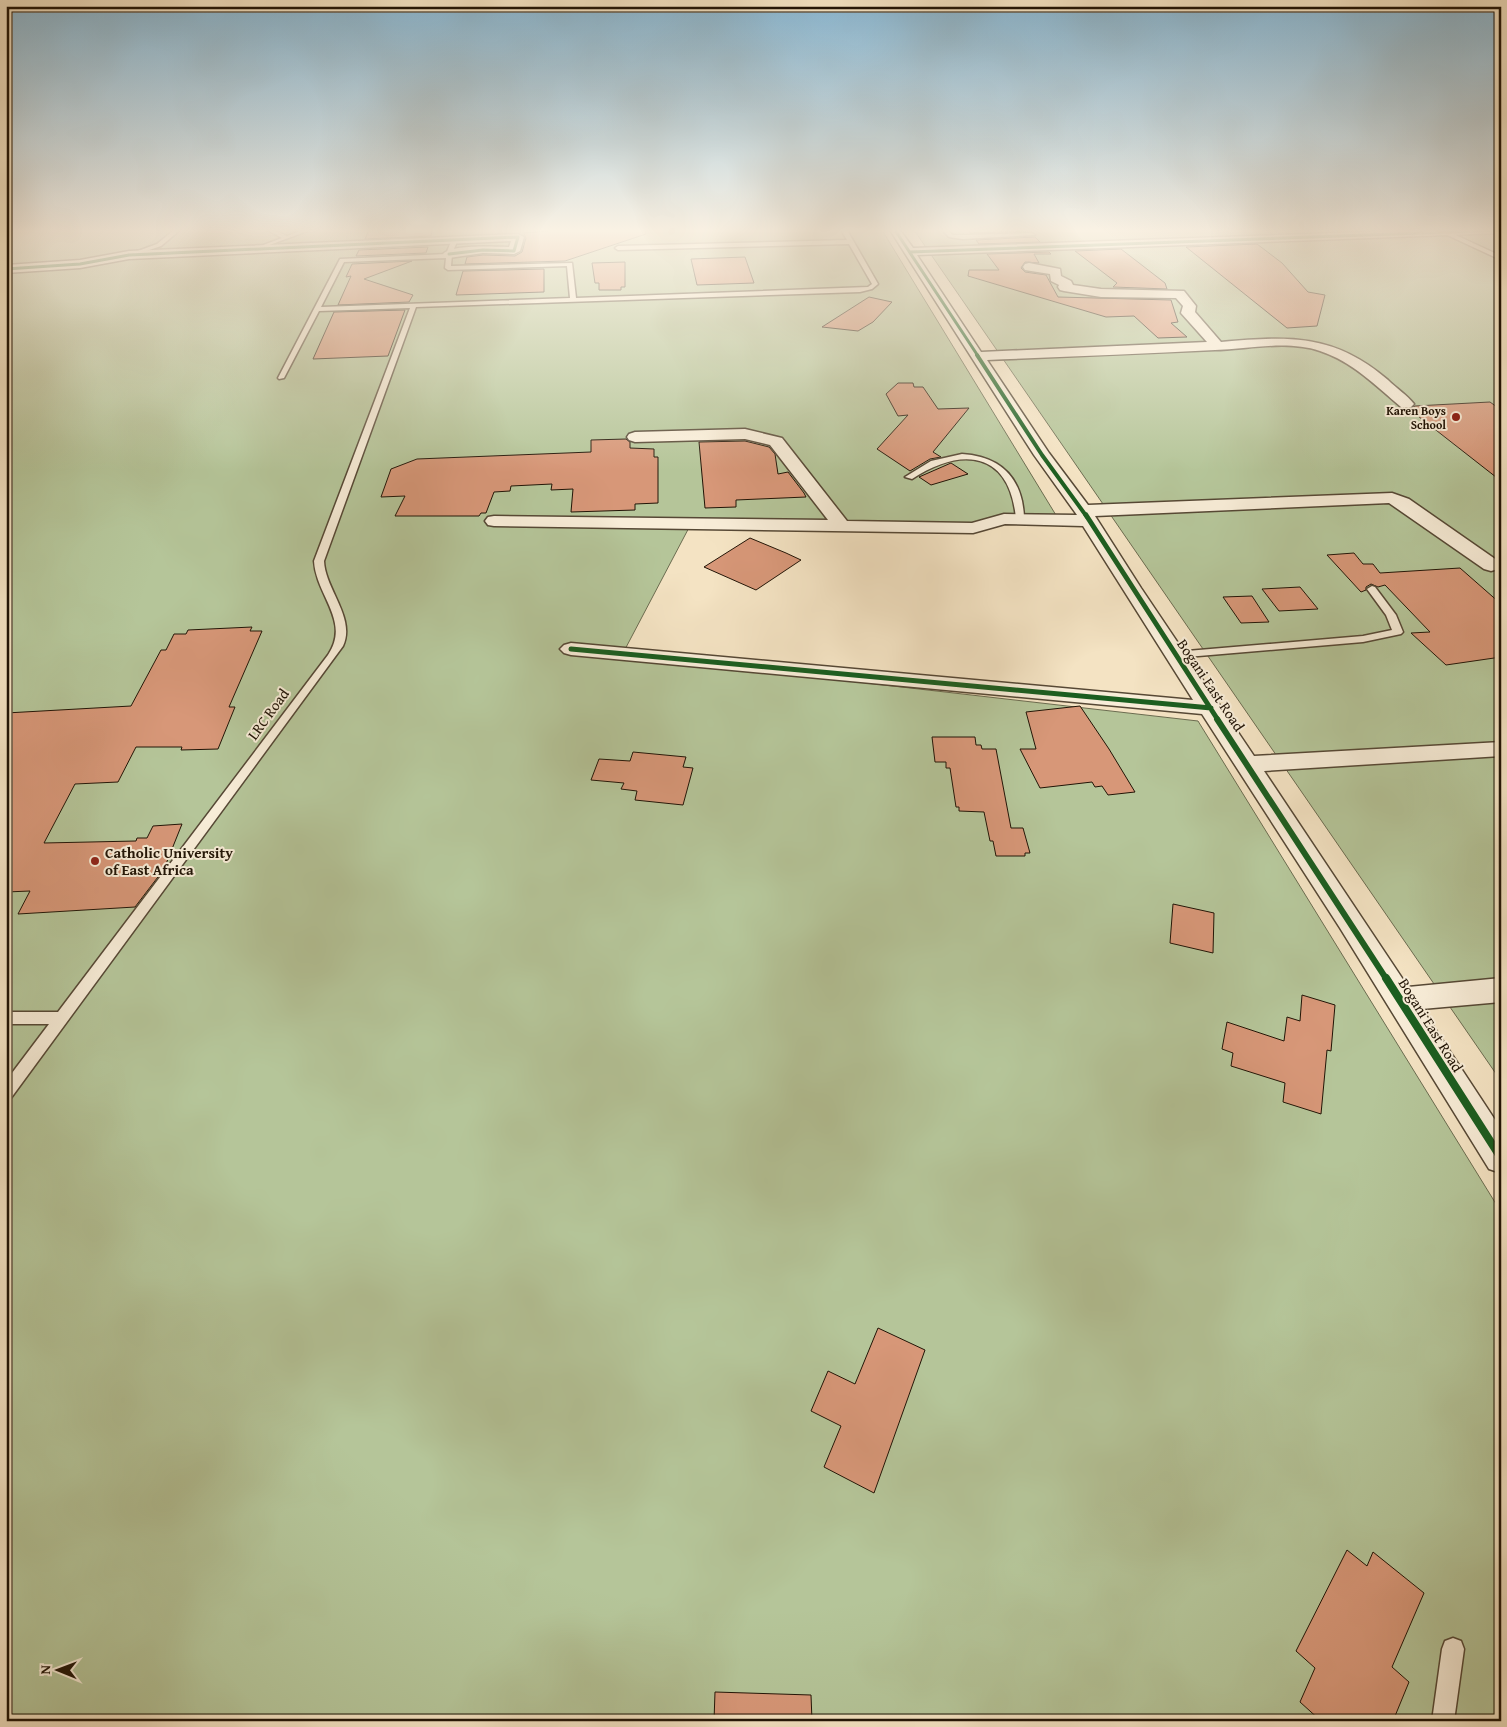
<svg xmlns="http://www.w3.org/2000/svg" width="1507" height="1727" viewBox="0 0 1507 1727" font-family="'Gentium Book Plus',serif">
  <rect width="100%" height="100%" fill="#f4e3c3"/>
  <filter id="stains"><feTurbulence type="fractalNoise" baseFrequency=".004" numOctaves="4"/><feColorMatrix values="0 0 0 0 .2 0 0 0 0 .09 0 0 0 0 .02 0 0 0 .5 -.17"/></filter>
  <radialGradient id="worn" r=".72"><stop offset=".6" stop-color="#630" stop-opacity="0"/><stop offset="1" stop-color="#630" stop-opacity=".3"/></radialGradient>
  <path fill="#b5c599" stroke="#6b6c50" d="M 6,230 L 882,230 L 1062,525 L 693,520 L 622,655 L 1198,721 L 1501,1212 L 1501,1721 L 6,1721 Z
    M 914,230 L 1501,230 L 1501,1081 Z"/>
  <path fill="#d79778" stroke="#211406" d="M 369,230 L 432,230 L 431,236 L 365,239 Z
    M 550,230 L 646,230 L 646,234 L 565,261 L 465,264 L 467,257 L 483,255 L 515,256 L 522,252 L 526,238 L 524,233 L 549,231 Z
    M 968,230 L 1018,230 L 1031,231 L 970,233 Z
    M 1035,237 L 1040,242 L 979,244 L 976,240 Z
    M 1257,244 L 1282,263 L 1308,292 L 1325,295 L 1317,326 L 1287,328 L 1186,247 Z
    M 428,247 L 426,253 L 356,256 L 359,250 Z
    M 1121,249 L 1165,283 L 1167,289 L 1113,287 L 1117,283 L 1075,251 Z
    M 1049,252 L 1051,254 L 1034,254 L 1039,263 L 1025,262 L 1021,268 L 1025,272 L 1046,275 L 1058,297 L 1171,300 L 1178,322 L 1171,323 L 1187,337 L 1158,338 L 1134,316 L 1106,317 L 968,276 L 969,270 L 999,270 L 987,254 Z
    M 745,257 L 754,283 L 697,285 L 691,259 Z
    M 412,261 L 364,279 L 413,295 L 409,302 L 338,305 L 351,276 L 346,277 L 352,264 Z
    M 625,262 L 625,287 L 621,287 L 621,290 L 599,290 L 599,283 L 595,283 L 592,263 Z
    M 544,269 L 544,292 L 456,295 L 463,271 Z
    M 869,297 L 892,302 L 873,322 L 858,331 L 822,327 Z
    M 405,310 L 388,356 L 313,359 L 334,312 Z
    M 898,383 L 913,383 L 914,387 L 923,387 L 938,409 L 969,408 L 933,452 L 941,457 L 930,459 L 910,471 L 877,449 L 908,415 L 898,416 L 886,394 Z
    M 1490,402 L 1501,410 L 1501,481 L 1409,409 L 1415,406 Z
    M 626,439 L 630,442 L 630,448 L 654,449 L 654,457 L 658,457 L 658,503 L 635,504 L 635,510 L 571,512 L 573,489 L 551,490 L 552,484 L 511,486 L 510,491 L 494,492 L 486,513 L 481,513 L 479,516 L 395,516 L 405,496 L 381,497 L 391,469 L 417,459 L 591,452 L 591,440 Z
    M 745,441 L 769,447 L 775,454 L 778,474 L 788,472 L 804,493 L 806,497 L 736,500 L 736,507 L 705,508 L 699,442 Z
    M 951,463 L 968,474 L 931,485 L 919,477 Z
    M 750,538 L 786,553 L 801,560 L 756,590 L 704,567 Z
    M 1354,553 L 1363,564 L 1373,564 L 1380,573 L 1460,568 L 1501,604 L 1501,657 L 1446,665 L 1411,633 L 1430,632 L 1385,585 L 1378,587 L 1371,584 L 1366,587 L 1366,590 L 1361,592 L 1327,555 Z
    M 1300,587 L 1318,609 L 1279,611 L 1262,589 Z
    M 1252,596 L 1269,622 L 1241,623 L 1223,597 Z
    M 252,627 L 250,631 L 262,631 L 229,707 L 235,707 L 218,749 L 181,750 L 182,747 L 136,747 L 118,782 L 75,784 L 44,843 L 136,841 L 137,838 L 147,838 L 153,826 L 182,824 L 164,869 L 135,907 L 18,914 L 30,891 L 6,892 L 6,713 L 131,706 L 161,650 L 166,650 L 174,634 L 186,634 L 188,630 Z
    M 1080,706 L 1109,749 L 1135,792 L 1108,795 L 1102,786 L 1095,787 L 1092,782 L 1040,788 L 1020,749 L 1036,749 L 1026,712 Z
    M 932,737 L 975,737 L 976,745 L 981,745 L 982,749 L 996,749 L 1011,828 L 1023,828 L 1030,853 L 1025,853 L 1025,856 L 996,856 L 993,841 L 990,841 L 984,812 L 959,811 L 959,807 L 956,807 L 950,768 L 946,768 L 946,762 L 935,762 Z
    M 633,752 L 686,757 L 683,767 L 693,768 L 683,805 L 635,800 L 637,791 L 621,789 L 624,783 L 591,780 L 599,759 L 630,761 Z
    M 1173,904 L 1214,913 L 1213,953 L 1170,943 Z
    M 1302,995 L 1335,1005 L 1331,1051 L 1327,1050 L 1321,1114 L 1283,1102 L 1285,1083 L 1231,1066 L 1233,1053 L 1222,1049 L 1227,1022 L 1284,1041 L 1287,1017 L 1300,1021 Z
    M 878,1328 L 925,1350 L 874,1493 L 824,1467 L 841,1426 L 811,1411 L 828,1371 L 855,1384 Z
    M 1347,1550 L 1367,1566 L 1373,1552 L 1424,1593 L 1392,1667 L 1409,1682 L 1393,1721 L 1321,1721 L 1300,1702 L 1315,1668 L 1296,1651 Z
    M 715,1692 L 811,1695 L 812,1721 L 714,1721 Z"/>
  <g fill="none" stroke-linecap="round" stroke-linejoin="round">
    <g stroke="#564835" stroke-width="3">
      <path id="service" d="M 174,230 L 180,230 L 161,246 L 132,256 L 127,255 L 157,244 Z
        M 267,230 L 274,230 L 287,236 L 303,230 L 310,230 L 253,251 L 253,249 L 282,238 Z
        M 841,230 L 847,230 L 878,284 L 872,289 L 860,292 L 416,307 L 324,561 C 325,589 356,618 343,646 L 11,1098 L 6,1099 L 6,1081 L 49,1024 L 6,1024 L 6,1012 L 58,1012 L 328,655 C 351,621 316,596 314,561 L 410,308 L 319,311 L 284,378 L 279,379 L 278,378 L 340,259 L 446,254 L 452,239 L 455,237 L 458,239 L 452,254 L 451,266 L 572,263 L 576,298 L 868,287 L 872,284 L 849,244 L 618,250 L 615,248 L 618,246 L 847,240 ZM 446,258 L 445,268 L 448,270 L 567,266 L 570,298 L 321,307 L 344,262 Z
        M 942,230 L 947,230 L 953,235 L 962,235 L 1032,233 L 1035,235 L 962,239 L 949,237 Z
        M 1447,231 L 1501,256 L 1501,260 L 1445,234 Z
        M 962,454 C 993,456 1015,470 1022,501 C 1023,508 1025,515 1023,521 L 1016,519 C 1010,451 962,446 912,479 L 905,477 L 931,461 Z
        M 1372,586 L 1375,587 L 1396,615 L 1403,632 L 1401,634 L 1363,642 L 1175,658 L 1170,655 L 1175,652 L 1363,636 L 1392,630 L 1386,615 L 1367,589 Z
        M 1453,1638 L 1461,1641 L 1464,1649 L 1454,1721 L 1432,1721 L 1442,1649 L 1445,1641 Z"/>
    </g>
    <g stroke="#564835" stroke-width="3">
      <path id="minor" d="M 890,230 L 900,230 L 913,248 L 1419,230 L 1501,230 L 1501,233 L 917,255 L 981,352 L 1207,342 L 1181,313 L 1183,306 L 1176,298 L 1101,297 L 1064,291 L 1060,290 L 1058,287 L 1059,285 L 1051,281 L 1050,274 L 1025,270 L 1023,267 L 1025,264 L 1029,263 L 1060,269 L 1061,276 L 1071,281 L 1073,285 L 1101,289 L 1184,291 L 1196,306 L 1195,312 L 1221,342 C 1288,336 1334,333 1388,380 C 1396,388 1407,395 1414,404 L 1411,407 L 1401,407 C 1375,385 1353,362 1320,351 C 1287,340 1249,349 1215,350 C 1139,354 1063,357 987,360 L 1049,453 L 1088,505 L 1392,493 L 1409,499 L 1498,561 L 1501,565 L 1498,569 L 1491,571 L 1484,569 L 1389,503 L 1095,516 L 1141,588 L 1254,756 L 1501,742 L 1501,756 L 1264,771 L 1408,987 L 1501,978 L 1501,1002 L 1422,1009 L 1501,1129 L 1501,1173 L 1489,1169 L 1340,928 L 1202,714 L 571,655 L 564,653 L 560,649 L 564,645 L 571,643 L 1193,700 L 1083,526 L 1005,524 L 973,533 L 494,526 L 488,525 L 485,521 L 488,517 L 494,516 L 828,520 L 770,445 L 745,439 L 635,442 L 629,440 L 627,437 L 629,434 L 635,432 L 745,429 L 782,438 L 847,521 L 972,523 L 1004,514 L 1077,515 L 1034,455 Z
        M 518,234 L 524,237 L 520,251 L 514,254 L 483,253 L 449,258 L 443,254 C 453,244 495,247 509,247 L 511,241 L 129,259 L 80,268 L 6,273 L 6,265 L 80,260 L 129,251 Z"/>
    </g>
    <use href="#service" fill="#f8edd8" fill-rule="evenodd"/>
    <use href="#minor" fill="#f8edd8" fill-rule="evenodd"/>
    <g stroke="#f8edd8" stroke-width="4.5">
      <path id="cycleway-far4" d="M 895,230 L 978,356
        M 910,252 L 1501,230
        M 6,269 L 80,264 L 129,255 L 518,237 L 514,251 L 483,250 L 449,254"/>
    </g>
    <g stroke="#f8edd8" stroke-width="5.5">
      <path id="cycleway-far3" d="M 977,355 L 1042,455 L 1087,517"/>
    </g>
    <g stroke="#f8edd8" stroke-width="8">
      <path id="cycleway-far2" d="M 1086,515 L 1218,720
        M 571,649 L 1211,708"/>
    </g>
    <g stroke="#f8edd8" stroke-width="9">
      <path id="cycleway-far1" d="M 1217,719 L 1387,980"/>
    </g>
    <g stroke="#f8edd8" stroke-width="11">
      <path id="cycleway" d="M 1386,978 L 1501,1158"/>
    </g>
    <use href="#cycleway-far4" stroke="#1b5e20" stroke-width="3"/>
    <use href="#cycleway-far3" stroke="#1b5e20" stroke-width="4"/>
    <use href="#cycleway-far2" stroke="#1b5e20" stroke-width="5"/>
    <use href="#cycleway-far1" stroke="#1b5e20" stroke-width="6"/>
    <use href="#cycleway" stroke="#1b5e20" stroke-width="8"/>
  </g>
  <linearGradient id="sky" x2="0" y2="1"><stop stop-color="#89b8d4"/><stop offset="0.49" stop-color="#faf2e4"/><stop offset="1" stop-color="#faf2e4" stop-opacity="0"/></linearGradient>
  <rect width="1507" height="471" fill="url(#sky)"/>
  <g fill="#8f2418" stroke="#f8edd8" stroke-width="2">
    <circle cx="1456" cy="417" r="5"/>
    <circle cx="95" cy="861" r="5"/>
  </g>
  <g text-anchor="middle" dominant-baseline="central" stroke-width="4" stroke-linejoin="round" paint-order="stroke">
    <g font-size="12" font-weight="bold" fill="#211406" stroke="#f8edd8" text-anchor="end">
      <text x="1446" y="410">Karen Boys<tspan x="1446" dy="14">School</tspan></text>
    </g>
    <g font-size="15" fill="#211406" stroke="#f8edd8">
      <text transform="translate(1211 685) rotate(56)">Bogani East Road</text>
      <text transform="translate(268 714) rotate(-54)">LRC Road</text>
      <text transform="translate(1431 1025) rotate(58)">Bogani East Road</text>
    </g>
    <g font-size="15" font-weight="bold" fill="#211406" stroke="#f8edd8" text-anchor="start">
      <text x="105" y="852">Catholic University<tspan x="105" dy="17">of East Africa</tspan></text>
    </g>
  </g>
  <rect width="1507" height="1727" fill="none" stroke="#f4e3c3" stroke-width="25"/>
  <rect x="8" y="8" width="1492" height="1712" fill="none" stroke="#211406" stroke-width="2.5"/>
  <rect x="12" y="12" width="1482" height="1702" fill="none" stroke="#211406"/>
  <g transform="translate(58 1670) rotate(271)" stroke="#f8edd8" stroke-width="4" paint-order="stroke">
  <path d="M0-4L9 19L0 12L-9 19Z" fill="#211406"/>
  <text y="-8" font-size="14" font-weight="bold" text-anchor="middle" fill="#211406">N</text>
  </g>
  <rect width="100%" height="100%" filter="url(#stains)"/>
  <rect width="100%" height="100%" fill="url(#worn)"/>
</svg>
